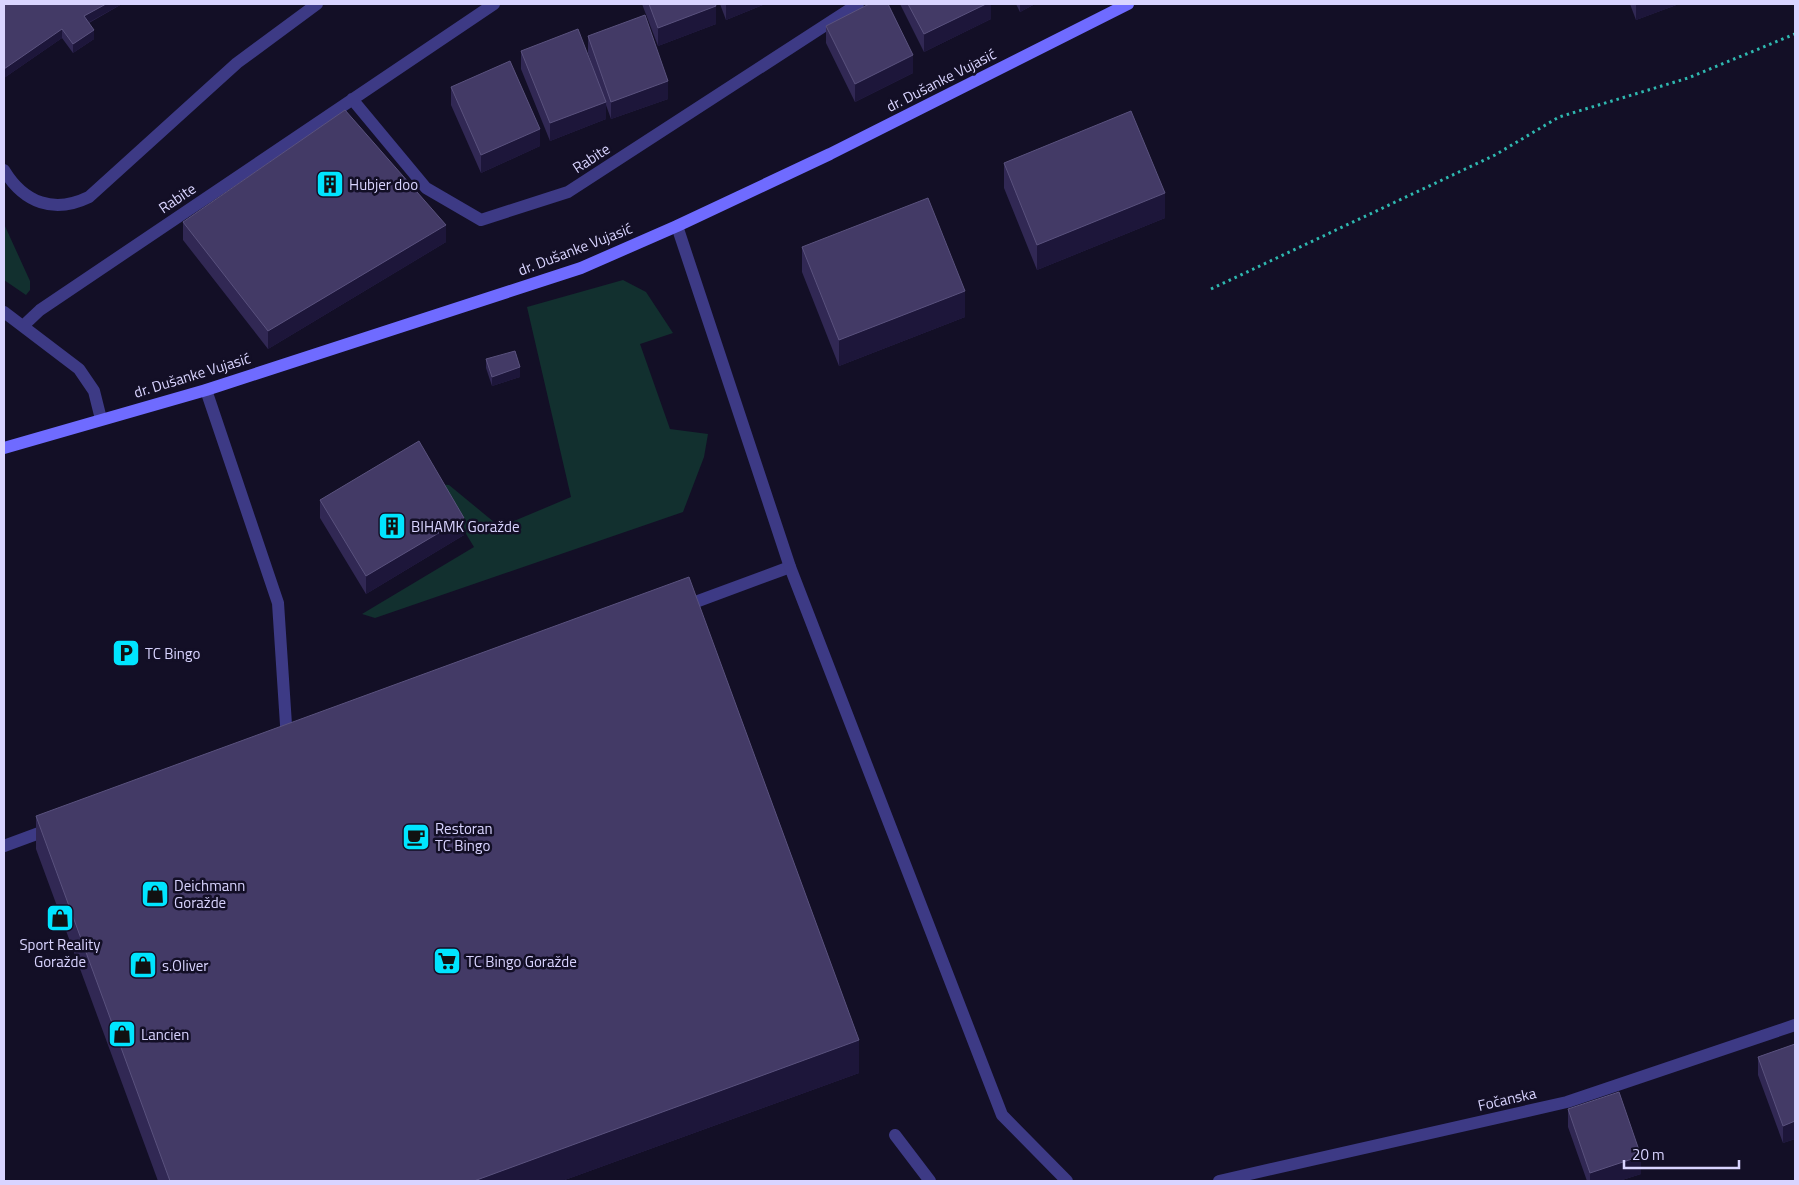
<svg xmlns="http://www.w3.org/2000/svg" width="1799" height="1185" viewBox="0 0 1799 1185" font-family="'Titillium Web',sans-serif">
  <rect width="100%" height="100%" fill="#130f26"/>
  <path fill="#12302f" d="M 4,224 L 30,281 L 30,290 L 26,295 L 4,280 Z
    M 623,280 L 646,292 L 673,333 L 640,344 L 670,429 L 708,434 L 704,457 L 683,512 L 375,618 L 362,614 L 474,547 L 436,484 L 449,485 L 500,527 L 571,497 L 527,307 Z"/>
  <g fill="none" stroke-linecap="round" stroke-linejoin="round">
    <path stroke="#2fb8b0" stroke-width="3" stroke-dasharray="2.5 4" stroke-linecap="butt" d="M 1211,289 L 1495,155 L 1559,117 L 1688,78 L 1795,34"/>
    <path stroke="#3d3a85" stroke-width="12" d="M 4,170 C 24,203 54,214 89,197 L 237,63 L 317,4
      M 206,390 L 278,603 L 287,740
      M 682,607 L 790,567
      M 4,846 L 50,829
      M 895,1135 L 930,1181"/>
    <path stroke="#3d3a85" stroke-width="12" d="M 352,99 L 426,188 L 481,220 L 568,192 L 858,4
      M 677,226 L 790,567 L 1002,1115 L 1067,1181
      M 4,312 L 79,369 L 94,391 L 101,419
      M 23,326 L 40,310 L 494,4
      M 1219,1181 L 1567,1102 L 1795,1025"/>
    <path stroke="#6f6bff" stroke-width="12" d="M 4,448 L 206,390 L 581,268 L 677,226 L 830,154 L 1128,4"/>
  </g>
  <path fill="#312854" d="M 4,4 L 122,4 L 89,23 L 94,39 L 73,53 L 62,38 L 4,78 Z
    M 642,4 L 715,4 L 716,24 L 658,46 Z
    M 720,4 L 765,4 L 726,20 Z
    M 900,4 L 991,4 L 991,19 L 924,52 Z
    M 1016,4 L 1035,4 L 1020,12 Z
    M 1630,4 L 1679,4 L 1636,20 Z
    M 826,26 L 913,73 L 855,102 L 826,43 Z
    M 588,36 L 668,99 L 611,119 L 606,105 L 606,119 L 550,141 L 521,69 L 521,51 L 595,74 L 588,53 Z
    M 451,87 L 540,146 L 481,173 L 451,105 Z
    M 1004,163 L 1165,218 L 1037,270 L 1004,188 Z
    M 183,222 L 446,242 L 268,349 L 183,240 Z
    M 802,247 L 965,317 L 839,366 L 802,272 Z
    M 486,359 L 520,377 L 492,386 L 486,368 Z
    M 320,500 L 464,535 L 366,594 L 320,518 Z
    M 36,816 L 859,1073 L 562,1181 L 158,1181 L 36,849 Z
    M 1795,1044 L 1795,1139 L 1783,1143 L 1758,1075 L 1758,1057 Z
    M 1568,1109 L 1641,1174 L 1619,1181 L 1587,1181 L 1568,1127 Z"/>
  <path fill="#1d163a" d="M 106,4 L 122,4 L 84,25 L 84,16 Z
    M 726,4 L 765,4 L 726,20 Z
    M 986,4 L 991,4 L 991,19 L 924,52 L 924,34 Z
    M 1020,4 L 1035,4 L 1020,12 Z
    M 1636,4 L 1679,4 L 1636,20 Z
    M 716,6 L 716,24 L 658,46 L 658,28 Z
    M 62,29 L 62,38 L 4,78 L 4,69 Z
    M 94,30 L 94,39 L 73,53 L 73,44 Z
    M 913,55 L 913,73 L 855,102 L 855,84 Z
    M 668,81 L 668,99 L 611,119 L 611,102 Z
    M 606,102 L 606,119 L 550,141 L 550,123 Z
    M 540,129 L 540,146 L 481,173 L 481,155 Z
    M 1165,193 L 1165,218 L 1037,270 L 1037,245 Z
    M 446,225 L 446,242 L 268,349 L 268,331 Z
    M 965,291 L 965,317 L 839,366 L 839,340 Z
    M 520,367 L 520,377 L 492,386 L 492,377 Z
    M 464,518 L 464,535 L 366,594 L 366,576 Z
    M 859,1040 L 859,1073 L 562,1181 L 474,1181 Z
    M 1795,1121 L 1795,1139 L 1783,1143 L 1783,1126 Z
    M 1641,1156 L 1641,1174 L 1619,1181 L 1590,1181 L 1590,1173 Z"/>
  <path fill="#433a66" stroke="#5a527e" d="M 4,4 L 106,4 L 84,16 L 94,30 L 73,44 L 62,29 L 4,69 Z
    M 649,4 L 715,4 L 716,6 L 658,28 Z
    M 869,4 L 888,4 L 913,55 L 855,84 L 826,26 Z
    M 908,4 L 986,4 L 924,34 Z
    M 645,15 L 668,81 L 611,102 L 588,36 Z
    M 578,29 L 606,102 L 550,123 L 521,51 Z
    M 510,61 L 540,129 L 481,155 L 451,87 Z
    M 345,110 L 446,225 L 268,331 L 183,222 Z
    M 1131,111 L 1165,193 L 1037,245 L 1004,163 Z
    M 928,198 L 965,291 L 839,340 L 802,247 Z
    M 515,351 L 520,367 L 492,377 L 486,359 Z
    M 419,441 L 464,518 L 366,576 L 320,500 Z
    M 689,577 L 859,1040 L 474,1181 L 170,1181 L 36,816 Z
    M 1795,1044 L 1795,1121 L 1783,1126 L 1758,1057 Z
    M 1619,1092 L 1641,1156 L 1590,1173 L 1568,1109 Z"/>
  <defs>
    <g id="building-square" transform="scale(1.4375)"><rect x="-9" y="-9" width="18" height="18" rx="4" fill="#00e5ff" stroke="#130f26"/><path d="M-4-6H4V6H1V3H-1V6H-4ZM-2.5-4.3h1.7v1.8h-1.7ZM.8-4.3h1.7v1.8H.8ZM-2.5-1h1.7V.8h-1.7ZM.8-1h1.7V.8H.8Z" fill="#111"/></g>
    <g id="parking-square" transform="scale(1.4375)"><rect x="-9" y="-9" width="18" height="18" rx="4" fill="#00e5ff" stroke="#130f26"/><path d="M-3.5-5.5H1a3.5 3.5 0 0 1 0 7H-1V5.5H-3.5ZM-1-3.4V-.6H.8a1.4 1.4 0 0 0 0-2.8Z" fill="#111"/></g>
    <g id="cafe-square" transform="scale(1.4375)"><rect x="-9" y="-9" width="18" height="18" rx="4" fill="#00e5ff" stroke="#130f26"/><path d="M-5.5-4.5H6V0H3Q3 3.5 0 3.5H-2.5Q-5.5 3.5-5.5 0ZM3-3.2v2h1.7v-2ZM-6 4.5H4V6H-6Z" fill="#111"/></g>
    <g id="shop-square" transform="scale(1.4375)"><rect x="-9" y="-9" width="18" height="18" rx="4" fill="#00e5ff" stroke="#130f26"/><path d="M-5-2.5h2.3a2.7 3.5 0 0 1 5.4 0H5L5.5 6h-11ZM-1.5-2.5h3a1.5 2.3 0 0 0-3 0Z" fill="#111"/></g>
    <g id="supermarket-square" transform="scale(1.4375)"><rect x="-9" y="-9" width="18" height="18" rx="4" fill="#00e5ff" stroke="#130f26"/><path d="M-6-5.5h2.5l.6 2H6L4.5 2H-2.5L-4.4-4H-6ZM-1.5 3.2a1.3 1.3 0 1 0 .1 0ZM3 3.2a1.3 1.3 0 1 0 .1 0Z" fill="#111"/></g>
  </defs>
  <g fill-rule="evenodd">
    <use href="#building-square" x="330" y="184"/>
    <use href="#building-square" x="392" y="526"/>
    <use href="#parking-square" x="126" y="653"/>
    <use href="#cafe-square" x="416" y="837"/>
    <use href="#shop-square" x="155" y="894"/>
    <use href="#shop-square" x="60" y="918"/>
    <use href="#supermarket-square" x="447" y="961"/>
    <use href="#shop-square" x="143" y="965"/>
    <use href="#shop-square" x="122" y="1034"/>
  </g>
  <g text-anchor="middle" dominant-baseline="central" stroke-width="5" stroke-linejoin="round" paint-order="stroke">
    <g font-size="15" fill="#d9d4ff" stroke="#130f26">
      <text transform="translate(941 80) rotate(-27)">dr. Dušanke Vujasić</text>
      <text transform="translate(591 158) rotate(-33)">Rabite</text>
      <text transform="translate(177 198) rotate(-34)">Rabite</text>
      <text transform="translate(575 249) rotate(-21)">dr. Dušanke Vujasić</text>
      <text transform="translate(192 375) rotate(-17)">dr. Dušanke Vujasić</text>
      <text transform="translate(1507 1099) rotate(-13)">Fočanska</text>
    </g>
    <g font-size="15" fill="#d9d4ff" stroke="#130f26" text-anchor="start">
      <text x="349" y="184">Hubjer doo</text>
      <text x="411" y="526">BIHAMK Goražde</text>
      <text x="145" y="653">TC Bingo</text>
      <text x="435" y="828">Restoran<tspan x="435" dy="17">TC Bingo</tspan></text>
      <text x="174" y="885">Deichmann<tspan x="174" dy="17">Goražde</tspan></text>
      <text x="60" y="944" text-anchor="middle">Sport Reality<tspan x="60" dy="17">Goražde</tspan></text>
      <text x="466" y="961">TC Bingo Goražde</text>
      <text x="162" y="965">s.Oliver</text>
      <text x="141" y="1034">Lancien</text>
    </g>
  </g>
  <rect width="1799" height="1185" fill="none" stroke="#d9d4ff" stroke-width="10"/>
  <path d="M1624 1160v8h115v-8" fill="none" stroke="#d9d4ff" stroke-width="2.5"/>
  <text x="1632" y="1160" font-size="15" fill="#d9d4ff" stroke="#130f26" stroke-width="4" paint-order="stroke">20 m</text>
</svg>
